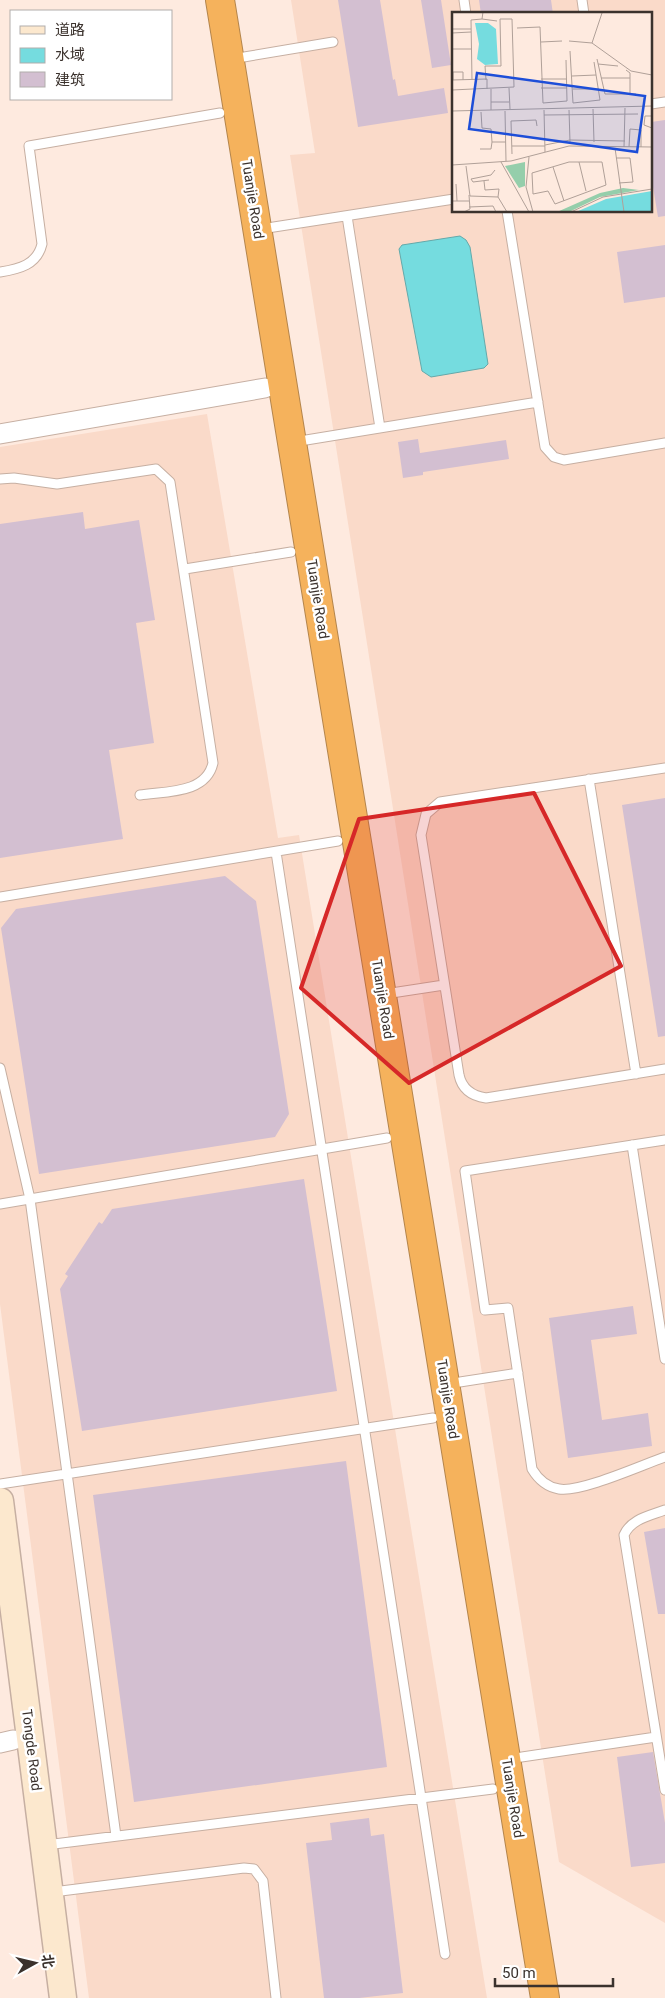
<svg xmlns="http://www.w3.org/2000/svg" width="665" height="1998" viewBox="0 0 665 1998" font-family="Roboto,'Noto Sans SC',sans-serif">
  <rect width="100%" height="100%" fill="#feeadf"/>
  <path fill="#fadac9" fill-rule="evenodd" d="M 291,0 L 665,0 L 665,1923 L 559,1862 L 290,155 L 315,153 ZM 454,14 L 651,14 L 651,211 L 454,211 Z
    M 207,414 L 278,838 L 299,835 L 487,1998 L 89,1998 L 0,1304 L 0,447 Z"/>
  <path fill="#75dcdf" stroke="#64a9aa" d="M 460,236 L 466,240 L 470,247 L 488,364 L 484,368 L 431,377 L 422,371 L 399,249 L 402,245 Z"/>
  <path fill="#d3bfd1" d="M 338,0 L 380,0 L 393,80 L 395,79 L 398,96 L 444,88 L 448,113 L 358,127 Z
    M 421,0 L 441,0 L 451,65 L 432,68 Z
    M 479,0 L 551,0 L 553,14 L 481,14 Z
    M 665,120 L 665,216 L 658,217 L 651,175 L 651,122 Z
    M 665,245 L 665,297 L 624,303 L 617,252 Z
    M 418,439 L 420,453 L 506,440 L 509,459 L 423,472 L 423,475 L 403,478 L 398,442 Z
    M 83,512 L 85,529 L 139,520 L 155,620 L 136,623 L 154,743 L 109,750 L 123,839 L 0,858 L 0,524 Z
    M 665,798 L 665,1036 L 658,1037 L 622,805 Z
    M 225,876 L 256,901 L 289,1114 L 275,1137 L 39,1174 L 1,928 L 16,909 Z
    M 304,1179 L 337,1391 L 82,1431 L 60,1289 L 68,1276 L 65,1274 L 99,1222 L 102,1224 L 112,1209 Z
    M 633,1306 L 637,1334 L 591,1340 L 602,1420 L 648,1413 L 652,1446 L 568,1458 L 549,1318 Z
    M 346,1461 L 387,1767 L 134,1802 L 93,1495 Z
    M 665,1528 L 665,1614 L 658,1614 L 644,1532 Z
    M 653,1752 L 665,1823 L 665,1863 L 631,1867 L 617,1757 Z
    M 369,1818 L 371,1836 L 384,1834 L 403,1993 L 359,1998 L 324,1998 L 306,1843 L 332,1840 L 330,1823 Z"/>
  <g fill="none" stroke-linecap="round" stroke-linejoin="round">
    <g stroke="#c6afa2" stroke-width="11">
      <path id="lane" d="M 464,0 L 466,14
        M 582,0 L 584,14
        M 232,59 L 333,42
        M 651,104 L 665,102
        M 507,211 L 545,447 L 554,457 L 564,460 L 665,443
        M 347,216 L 380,428
        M 261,229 L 454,199
        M 0,272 C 19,269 37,265 42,244 L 29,146 L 220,113
        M 294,442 L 538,402
        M 0,479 L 14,478 L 57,484 L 156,469 L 170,482 L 213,763 C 206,794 166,791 140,795
        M 185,569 L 291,552
        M 665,768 L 440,802 L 426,814 L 421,835 L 459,1075 C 462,1089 472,1096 486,1098 L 665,1069
        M 589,779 L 636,1074
        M 276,852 L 445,1954
        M 0,897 L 338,841
        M 385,994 L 444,985
        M 0,1068 L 30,1199 L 116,1836
        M 665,1140 L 465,1171 L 485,1310 L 508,1308 L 532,1469 C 538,1479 547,1487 559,1489 C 580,1493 642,1465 665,1457
        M 632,1145 L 665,1359
        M 0,1204 L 387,1138
        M 447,1384 L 518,1373
        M 0,1484 L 433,1418
        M 665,1510 C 649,1516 631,1519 624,1535 L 665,1790
        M 508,1759 L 656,1737
        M 46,1845 L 493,1789
        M 53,1892 L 244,1868 L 254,1869 L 263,1881 L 276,1998"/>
    </g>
    <g stroke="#c6afa2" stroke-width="21">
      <path id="street" d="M 0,434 L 265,388
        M 0,1743 L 13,1740"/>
    </g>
    <g stroke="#c6afa2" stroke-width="29">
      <path id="secondary" d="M 0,1501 L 63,1998"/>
    </g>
    <g stroke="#b4854c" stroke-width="30">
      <path id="highway" d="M 220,0 L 545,1998"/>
    </g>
    <use href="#lane" stroke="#fff" stroke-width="9"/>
    <use href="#street" stroke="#fff" stroke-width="19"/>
    <use href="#secondary" stroke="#fce8ce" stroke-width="26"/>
    <use href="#highway" stroke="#f5b25c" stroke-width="28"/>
  </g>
  <path fill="#d62828" fill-opacity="0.2" stroke="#d62828" stroke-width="4" stroke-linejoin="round" d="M 534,793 L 621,966 L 409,1083 L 301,988 L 359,819 Z"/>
  <g text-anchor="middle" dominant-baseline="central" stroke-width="5" stroke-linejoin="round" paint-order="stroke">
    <g font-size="14" fill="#3b322d" stroke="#fff">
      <text transform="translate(253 199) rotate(81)">Tuanjie Road</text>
      <text transform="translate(318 599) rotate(81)">Tuanjie Road</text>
      <text transform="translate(383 999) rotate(81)">Tuanjie Road</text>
      <text transform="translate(448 1399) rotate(81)">Tuanjie Road</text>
      <text transform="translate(32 1750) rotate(83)">Tongde Road</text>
      <text transform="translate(513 1798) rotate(81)">Tuanjie Road</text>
    </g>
  </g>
  <g transform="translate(452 12)">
    <rect width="200" height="200" fill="#feeadf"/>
    <path d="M 73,150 L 73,174 L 67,176 L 53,154 ZM 171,176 L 187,178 L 148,185 L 117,200 L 105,200 L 148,181 Z" fill="#95ceab"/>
    <path d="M 23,11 L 36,11 L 44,17 L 46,52 L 33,53 L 25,47 L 27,32 ZM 200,179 L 200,200 L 124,200 L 154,187 Z" fill="#75dcdf"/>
    <path fill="none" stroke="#b0a098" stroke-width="1" d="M 30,7 L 45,9M 65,16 L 88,15 L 91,91 L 115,89 L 114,48M 0,17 L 19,17M 0,21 L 19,20M 117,29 L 140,31 L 179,59 L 200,63M 89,30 L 110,29M 140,31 L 150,1M 0,37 L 19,37M 118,39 L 121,91 L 148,88 L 142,50M 145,47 L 153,82 L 184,82M 146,52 L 166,54M 174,58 L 178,61 L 178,82M 120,64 L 144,63M 149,66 L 178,66M 89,67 L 115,67M 0,68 L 35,67 L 35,77M 1,68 L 1,60 L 11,60 L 11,68M 20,68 L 19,8 L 30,7 L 31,0M 57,76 L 58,97M 89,76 L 115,76M 39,77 L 39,98M 121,77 L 147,77M 0,78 L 62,75 L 60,7 L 48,7 L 49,54 L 33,54 L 34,68M 39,90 L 57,90M 141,97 L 142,130M 92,98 L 93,140M 117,98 L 118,130M 0,99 L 200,94M 53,99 L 54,149M 29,100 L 30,116 L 39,117 L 40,130 L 54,130M 92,103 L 186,102M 200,104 L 193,104 L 192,113 L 200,116M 93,133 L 118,128 L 173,129M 60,134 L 93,134M 172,135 L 173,96M 177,135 L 178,117 L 189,118 L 189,135M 163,136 L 172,200M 28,137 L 39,137 L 40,130M 60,142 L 59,109 L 84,108 L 85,114M 77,145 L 74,175 L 81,200M 164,146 L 178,146 L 181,170 L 167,171M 49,150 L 77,200M 117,150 L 150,150 L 154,173 L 103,192 L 96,179 L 81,182 L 80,161 ZM 127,150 L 134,179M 0,153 L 59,149 L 117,134 L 200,135M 14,154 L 18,184 L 46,185 L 55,200M 101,155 L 112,189M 37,168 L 21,170 L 19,167 L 39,163 L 43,158M 32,169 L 33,178 L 47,177 L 46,185M 4,172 L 5,189M 0,189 L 17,189M 17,195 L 41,194 L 44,200M 12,200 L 18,197 L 17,183M 119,200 L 151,185 L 200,177"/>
    <path fill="#1d4ed8" fill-opacity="0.15" stroke="#1d4ed8" stroke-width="2.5" d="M 25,61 L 193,84 L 185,140 L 17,117 Z"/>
    <rect width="200" height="200" fill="none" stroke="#3b322d" stroke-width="2.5"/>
  </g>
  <rect x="10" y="10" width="162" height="90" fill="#ffffff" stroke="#b1adab"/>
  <rect x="20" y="26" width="25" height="8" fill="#fce8ce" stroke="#b1adab"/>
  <text x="55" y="35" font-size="15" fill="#3b322d">道路</text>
  <rect x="20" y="48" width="25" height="15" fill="#75dcdf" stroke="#b1adab"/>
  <text x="55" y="60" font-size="15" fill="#3b322d">水域</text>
  <rect x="20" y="72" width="25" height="15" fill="#d3bfd1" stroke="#b1adab"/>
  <text x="55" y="85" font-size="15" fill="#3b322d">建筑</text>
  <g transform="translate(35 1963) rotate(82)" stroke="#ffffff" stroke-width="4" paint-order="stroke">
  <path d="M0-4L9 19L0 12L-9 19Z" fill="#3b322d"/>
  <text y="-8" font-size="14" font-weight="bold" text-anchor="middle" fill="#3b322d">北</text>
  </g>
  <path d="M495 1978v8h118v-8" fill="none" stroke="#3b322d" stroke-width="2.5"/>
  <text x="502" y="1978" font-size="15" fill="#3b322d" stroke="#ffffff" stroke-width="4" paint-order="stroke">50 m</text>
</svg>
